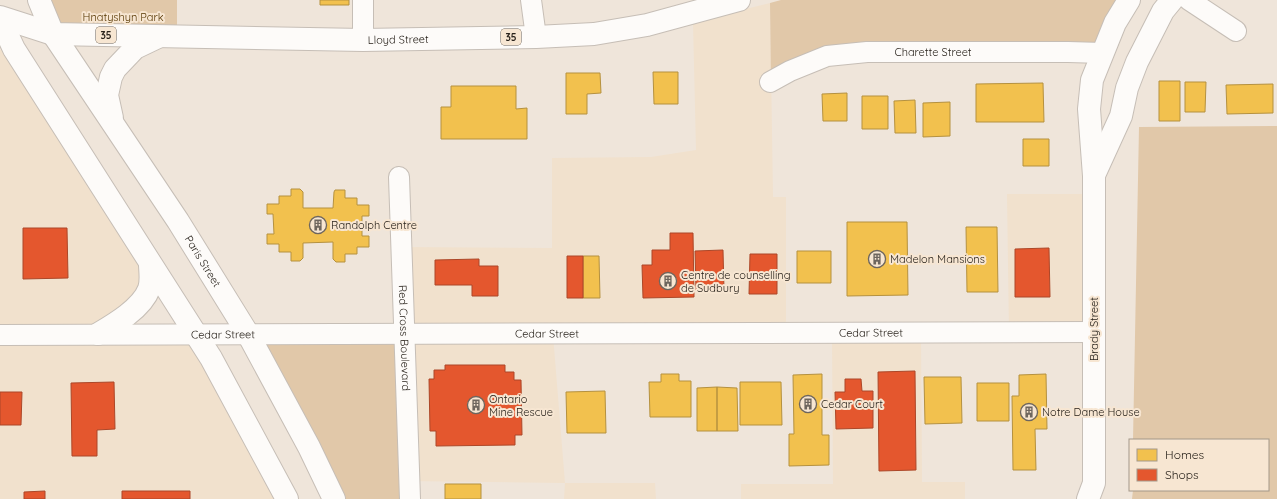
<svg xmlns="http://www.w3.org/2000/svg" width="1277" height="499" viewBox="0 0 1277 499" font-family="Quicksand,sans-serif">
  <rect width="100%" height="100%" fill="#efe5da"/>
  <path fill="#f1e1cd" d="M 770,3 L 773,197 L 786,197 L 786,334 L 553,335 L 565,483 L 655,483 L 656,499 L 564,499 L 565,483 L 403,481 L 399,247 L 552,248 L 552,158 L 651,157 L 696,150 L 693,22 Z
    M 0,50 L 13,50 L 149,264 L 148,287 L 98,332 L 192,332 L 286,499 L 0,499 Z
    M 1007,194 L 1092,194 L 1093,334 L 1009,334 Z
    M 832,334 L 921,334 L 922,482 L 965,482 L 965,499 L 741,499 L 741,484 L 833,484 Z"/>
  <path fill="#e1c8a9" d="M 42,0 L 177,0 L 177,34 L 54,32 Z
    M 781,0 L 1128,0 L 1100,54 L 868,53 L 771,83 L 770,3 Z
    M 1277,126 L 1277,499 L 1132,499 L 1133,490 L 1268,490 L 1268,440 L 1133,440 L 1139,127 Z
    M 250,335 L 402,335 L 403,499 L 336,499 Z"/>
  <path fill="#f2c14e" stroke="#b5913f" d="M 320,0 L 349,0 L 349,5 L 320,5 Z
    M 653,72 L 678,72 L 678,104 L 654,104 Z
    M 566,73 L 600,73 L 601,93 L 587,94 L 587,114 L 566,114 Z
    M 1159,81 L 1180,81 L 1180,121 L 1159,121 Z
    M 1185,82 L 1206,82 L 1205,112 L 1185,112 Z
    M 1043,83 L 1044,122 L 976,122 L 976,84 Z
    M 1273,84 L 1273,113 L 1227,114 L 1226,85 Z
    M 451,86 L 516,86 L 516,109 L 527,108 L 527,139 L 441,139 L 441,107 L 451,107 Z
    M 847,93 L 847,121 L 823,121 L 822,94 Z
    M 862,96 L 888,96 L 888,129 L 862,129 Z
    M 915,100 L 916,133 L 895,133 L 894,101 Z
    M 950,102 L 950,136 L 923,137 L 923,103 Z
    M 1023,139 L 1049,139 L 1049,166 L 1023,166 Z
    M 291,189 L 300,189 L 303,192 L 303,208 L 333,208 L 334,192 L 335,190 L 345,190 L 345,198 L 357,198 L 357,205 L 369,205 L 369,216 L 362,216 L 362,236 L 369,236 L 369,247 L 357,247 L 357,254 L 345,254 L 345,262 L 336,262 L 333,259 L 333,242 L 303,243 L 303,258 L 300,261 L 291,261 L 291,252 L 279,252 L 279,244 L 267,244 L 267,234 L 274,234 L 273,214 L 267,214 L 267,204 L 279,204 L 279,196 L 291,196 Z
    M 847,222 L 907,222 L 908,295 L 847,296 Z
    M 966,227 L 997,227 L 998,292 L 967,292 Z
    M 797,251 L 831,251 L 831,283 L 797,283 Z
    M 583,256 L 599,256 L 600,298 L 583,298 Z
    M 661,374 L 679,374 L 679,381 L 691,381 L 691,417 L 650,417 L 649,382 L 661,382 Z
    M 822,374 L 822,435 L 829,435 L 829,465 L 789,466 L 789,434 L 794,434 L 793,375 Z
    M 1046,374 L 1047,429 L 1035,429 L 1036,470 L 1013,470 L 1012,396 L 1019,396 L 1019,375 Z
    M 924,377 L 961,377 L 962,423 L 925,424 Z
    M 740,382 L 781,382 L 782,425 L 740,425 Z
    M 977,383 L 1009,383 L 1009,421 L 977,421 Z
    M 717,387 L 737,388 L 738,431 L 717,431 Z
    M 717,387 L 717,431 L 697,431 L 697,388 Z
    M 605,391 L 606,433 L 567,433 L 566,392 Z
    M 445,484 L 481,484 L 481,499 L 445,499 Z"/>
  <path fill="#e4572e" stroke="#ac4728" d="M 23,228 L 67,228 L 68,278 L 23,279 Z
    M 670,233 L 693,233 L 694,297 L 643,298 L 642,265 L 652,265 L 652,250 L 670,250 Z
    M 1049,248 L 1050,297 L 1015,297 L 1015,249 Z
    M 723,250 L 724,290 L 696,290 L 695,251 Z
    M 750,254 L 777,254 L 777,294 L 749,294 Z
    M 567,256 L 583,256 L 583,298 L 567,298 Z
    M 479,259 L 479,266 L 498,266 L 498,296 L 472,296 L 472,285 L 435,285 L 435,260 Z
    M 445,365 L 505,365 L 505,372 L 514,372 L 514,380 L 521,380 L 522,435 L 515,435 L 515,445 L 436,446 L 436,431 L 430,431 L 429,379 L 434,379 L 434,370 L 445,370 Z
    M 915,371 L 916,470 L 879,471 L 878,372 Z
    M 845,379 L 861,379 L 862,391 L 873,391 L 873,428 L 836,429 L 835,392 L 845,392 Z
    M 114,382 L 115,429 L 97,430 L 97,456 L 72,456 L 71,383 Z
    M 0,392 L 22,392 L 21,425 L 0,425 Z
    M 45,491 L 45,499 L 24,499 L 24,492 Z
    M 122,491 L 190,491 L 190,499 L 122,499 Z"/>
  <g fill="none" stroke-linecap="round" stroke-linejoin="round">
    <g stroke="#c6beb6" stroke-width="22">
      <g id="minor">
        <path d="M 363,0 L 363,40"/>
        <path d="M 531,0 L 536,37"/>
        <path d="M 1189,0 L 1236,31"/>
        <path id="s1" d="M 770,82 L 790,71 L 827,56 L 867,52 L 1068,52 L 1102,53"/>
        <path id="s2" d="M 399,177 L 410,499"/>
        <path id="s3" d="M 0,335 L 1094,332"/>
      </g>
    </g>
    <g stroke="#c6beb6" stroke-width="24">
      <g id="major">
        <path id="s4" d="M 39,0 L 53,34 L 178,221 L 248,334 L 309,447 L 334,499"/>
        <path id="s5" d="M 0,17 L 53,34 L 363,40 L 536,37 L 594,34 L 647,25 L 739,0"/>
        <path d="M 0,19 L 14,49 L 211,358 L 287,499"/>
        <path d="M 112,118 L 107,95 L 111,77 L 115,69 L 135,48 L 158,37"/>
        <path d="M 1095,173 L 1121,116 L 1127,88 L 1137,62 L 1163,11 L 1172,0"/>
        <path d="M 98,334 C 115,324 142,308 149,289 C 152,281 150,271 150,264"/>
        <path d="M 1088,499 L 1094,483 L 1094,176 L 1089,109 L 1092,80 L 1115,23 L 1129,0"/>
      </g>
    </g>
    <use href="#minor" stroke="#fdfbf9" stroke-width="20"/>
    <use href="#major" stroke="#fdfbf9" stroke-width="22"/>
  </g>
  <defs>
    <g id="building-ring" transform="scale(0.9)"><circle r="9.5" fill="#f7e6d2" stroke="#6e665e" stroke-width="1.5"/><path d="M-4-6H4V6H1V3H-1V6H-4ZM-2.5-4.3h1.7v1.8h-1.7ZM.8-4.3h1.7v1.8H.8ZM-2.5-1h1.7V.8h-1.7ZM.8-1h1.7V.8H.8Z" fill="#6e665e"/></g>
  </defs>
  <g fill-rule="evenodd">
    <use href="#building-ring" x="318" y="225"/>
    <use href="#building-ring" x="877" y="259"/>
    <use href="#building-ring" x="668" y="281"/>
    <use href="#building-ring" x="808" y="404"/>
    <use href="#building-ring" x="476" y="405"/>
    <use href="#building-ring" x="1029" y="412"/>
  </g>
  <g text-anchor="middle" dominant-baseline="central" stroke-width="4" stroke-linejoin="round" paint-order="stroke">
    <g fill="#f7e6d2" stroke="#665d52" stroke-width="1">
      <rect x="96" y="27" width="20" height="16" rx="3"/>
      <rect x="501" y="29" width="20" height="16" rx="3"/>
    </g>
    <g font-size="10" font-weight="bold" fill="#28221b">
      <text x="106" y="35">35</text>
      <text x="511" y="37">35</text>
    </g>
    <g font-size="11" fill="#563601" stroke="#f7e6d2">
      <text x="123" y="17">Hnatyshyn Park</text>
    </g>
    <g font-size="11" fill="#28221b" stroke="#f7e6d2">
      <text stroke="none"><textPath href="#s5" startOffset="401">Lloyd Street</textPath></text>
      <text stroke="none"><textPath href="#s1" startOffset="169">Charette Street</textPath></text>
      <text stroke="none"><textPath href="#s4" startOffset="309">Paris Street</textPath></text>
      <text transform="translate(1094 329) rotate(-90)">Brady Street</text>
      <text stroke="none"><textPath href="#s3" startOffset="547">Cedar Street</textPath></text>
      <text stroke="none"><textPath href="#s3" startOffset="871">Cedar Street</textPath></text>
      <text stroke="none"><textPath href="#s3" startOffset="223">Cedar Street</textPath></text>
      <text stroke="none"><textPath href="#s2" startOffset="161">Red Cross Boulevard</textPath></text>
    </g>
    <g font-size="11" fill="#28221b" stroke="#f7e6d2" text-anchor="start">
      <text x="331" y="225">Randolph Centre</text>
      <text x="890" y="259">Madelon Mansions</text>
      <text x="681" y="275">Centre de counselling<tspan x="681" dy="13">de Sudbury</tspan></text>
      <text x="489" y="399">Ontario<tspan x="489" dy="13">Mine Rescue</tspan></text>
      <text x="821" y="404">Cedar Court</text>
      <text x="1042" y="412">Notre Dame House</text>
    </g>
  </g>
  <rect x="1129" y="439" width="140" height="52" fill="#f7e6d2" stroke="#a49889"/>
  <rect x="1137" y="449" width="20" height="12" fill="#f2c14e" stroke="#a49889"/>
  <text x="1165" y="459" font-size="12" fill="#28221b">Homes</text>
  <rect x="1137" y="469" width="20" height="12" fill="#e4572e" stroke="#a49889"/>
  <text x="1165" y="479" font-size="12" fill="#28221b">Shops</text>
</svg>
